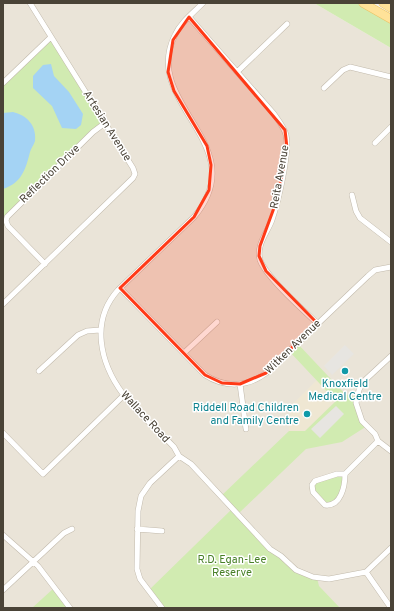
<svg xmlns="http://www.w3.org/2000/svg" width="394" height="611" viewBox="0 0 394 611" font-family="Overpass,sans-serif">
  <rect width="100%" height="100%" fill="#f6f2ea"/>
  <path fill="#eae4d8" d="M 3,3 L 314,3 L 391,48 L 391,608 L 3,608 Z"/>
  <path fill="#efe7d3" d="M 317,380 L 337,400 L 305,431 L 289,431 L 290,407 Z"/>
  <path fill="#d1ebb1" d="M 314,3 L 363,3 L 391,19 L 391,48 Z
    M 51,37 L 105,123 L 8,215 L 7,224 L 3,226 L 3,83 Z
    M 297,343 L 345,394 L 357,397 L 356,403 L 367,426 L 342,442 L 306,449 L 238,514 L 286,562 L 317,578 L 319,586 L 340,608 L 162,608 L 149,590 L 233,508 L 221,496 L 289,431 L 305,431 L 336,401 L 289,351 Z
    M 345,474 L 342,492 L 332,504 L 323,503 L 312,485 L 313,483 Z
    M 54,588 L 70,608 L 32,608 Z"/>
  <path fill="#e7e5e1" d="M 345,345 L 354,354 L 332,375 L 324,366 Z
    M 336,406 L 344,414 L 320,438 L 311,429 Z"/>
  <path fill="#a4d3f4" d="M 51,64 L 54,76 L 69,92 L 83,114 L 81,125 L 76,129 L 62,128 L 52,106 L 33,88 L 33,76 L 43,65 Z
    M 13,112 C 26,115 37,125 35,141 C 34,145 31,148 30,152 C 26,168 22,183 3,189 L 3,113 Z"/>
  <g fill="none" stroke-linecap="round" stroke-linejoin="round">
    <g stroke="#c2baac" stroke-width="6">
      <path id="street" d="M 203,3 C 193,13 181,22 175,35 C 140,104 255,144 194,217 L 118,290 C 90,321 100,363 123,394 C 137,413 157,429 174,447 L 179,456 L 191,464 L 270,549 L 281,556 L 296,570 L 313,577 L 329,579 L 366,572 L 391,548
        M 189,17 L 274,114 C 279,121 284,127 286,135 C 290,153 278,202 272,220 C 267,233 256,245 260,260 C 266,277 303,310 317,323
        M 237,72 L 287,24
        M 3,83 L 51,37
        M 324,88 L 343,70 L 350,67 L 391,77
        M 375,143 L 391,127
        M 352,195 L 356,211 L 360,218 L 391,242
        M 45,264 L 8,226 L 6,221 L 7,217 L 93,132 L 105,123
        M 120,288 L 205,375 C 225,388 248,387 266,373 L 368,276 L 375,270 L 391,267
        M 3,304 L 133,178 L 135,174 L 133,168 L 30,3
        M 184,353 L 217,322
        M 391,356 L 363,382 L 359,390 L 356,403 L 362,421 L 375,434 L 378,441 L 391,451
        M 39,371 L 78,335 L 87,331 L 100,330
        M 240,384 L 246,429
        M 3,433 L 43,474 L 124,395
        M 337,474 L 345,474 C 345,486 341,507 325,505 L 313,492 L 312,485 L 315,481 Z
        M 345,474 L 378,441
        M 137,529 L 162,531
        M 3,535 L 38,566 L 70,608
        M 366,572 L 391,608
        M 3,590 L 64,533 L 72,529
        M 162,608 L 140,579 L 137,569 L 138,511 L 141,496 L 150,483 L 179,456"/>
    </g>
    <g stroke="#eac263" stroke-width="9">
      <path id="primary" d="M 363,3 L 391,19
        M 383,3 L 391,8"/>
    </g>
    <use href="#street" stroke="#fff" stroke-width="5"/>
    <use href="#primary" stroke="#ffe299" stroke-width="8"/>
  </g>
  <path fill="#ff3a17" fill-opacity="0.2" stroke="#ff3a17" stroke-width="3" stroke-linejoin="round" d="M 189,17 L 285,130 L 287,148 L 278,197 L 260,246 L 259,256 L 266,271 L 317,323 L 266,373 L 240,384 L 222,383 L 205,375 L 120,288 L 194,217 L 209,190 L 211,165 L 207,146 L 174,91 L 168,72 L 173,40 Z"/>
  <g fill="#0f9aa8" stroke="#fff" stroke-width="1.5">
    <circle cx="345" cy="371" r="4"/>
    <circle cx="307" cy="414" r="4"/>
  </g>
  <g text-anchor="middle" dominant-baseline="central" stroke-width="3" stroke-linejoin="round" paint-order="stroke">
    <g font-size="11" fill="#4a4337" stroke="#fff">
      <text transform="translate(107 126) rotate(58)">Artesian Avenue</text>
      <text transform="translate(50 174) rotate(-44)">Reflection Drive</text>
      <text transform="translate(280 177) rotate(-80)">Reita Avenue</text>
      <text transform="translate(293 347) rotate(-44)">Witken Avenue</text>
      <text transform="translate(145 417) rotate(47)">Wallace Road</text>
    </g>
    <g font-size="11" fill="#0d838f" stroke="#fff">
      <text x="345" y="384">Knoxfield<tspan x="345" dy="13">Medical Centre</tspan></text>
      <text x="299" y="408" text-anchor="end">Riddell Road Children<tspan x="299" dy="13">and Family Centre</tspan></text>
    </g>
    <g font-size="11" fill="#488027" stroke="#fff">
      <text x="232" y="560">R.D. Egan-Lee<tspan x="232" dy="13">Reserve</tspan></text>
    </g>
  </g>
  <rect width="394" height="611" fill="none" stroke="#4a4337" stroke-width="8"/>
</svg>
